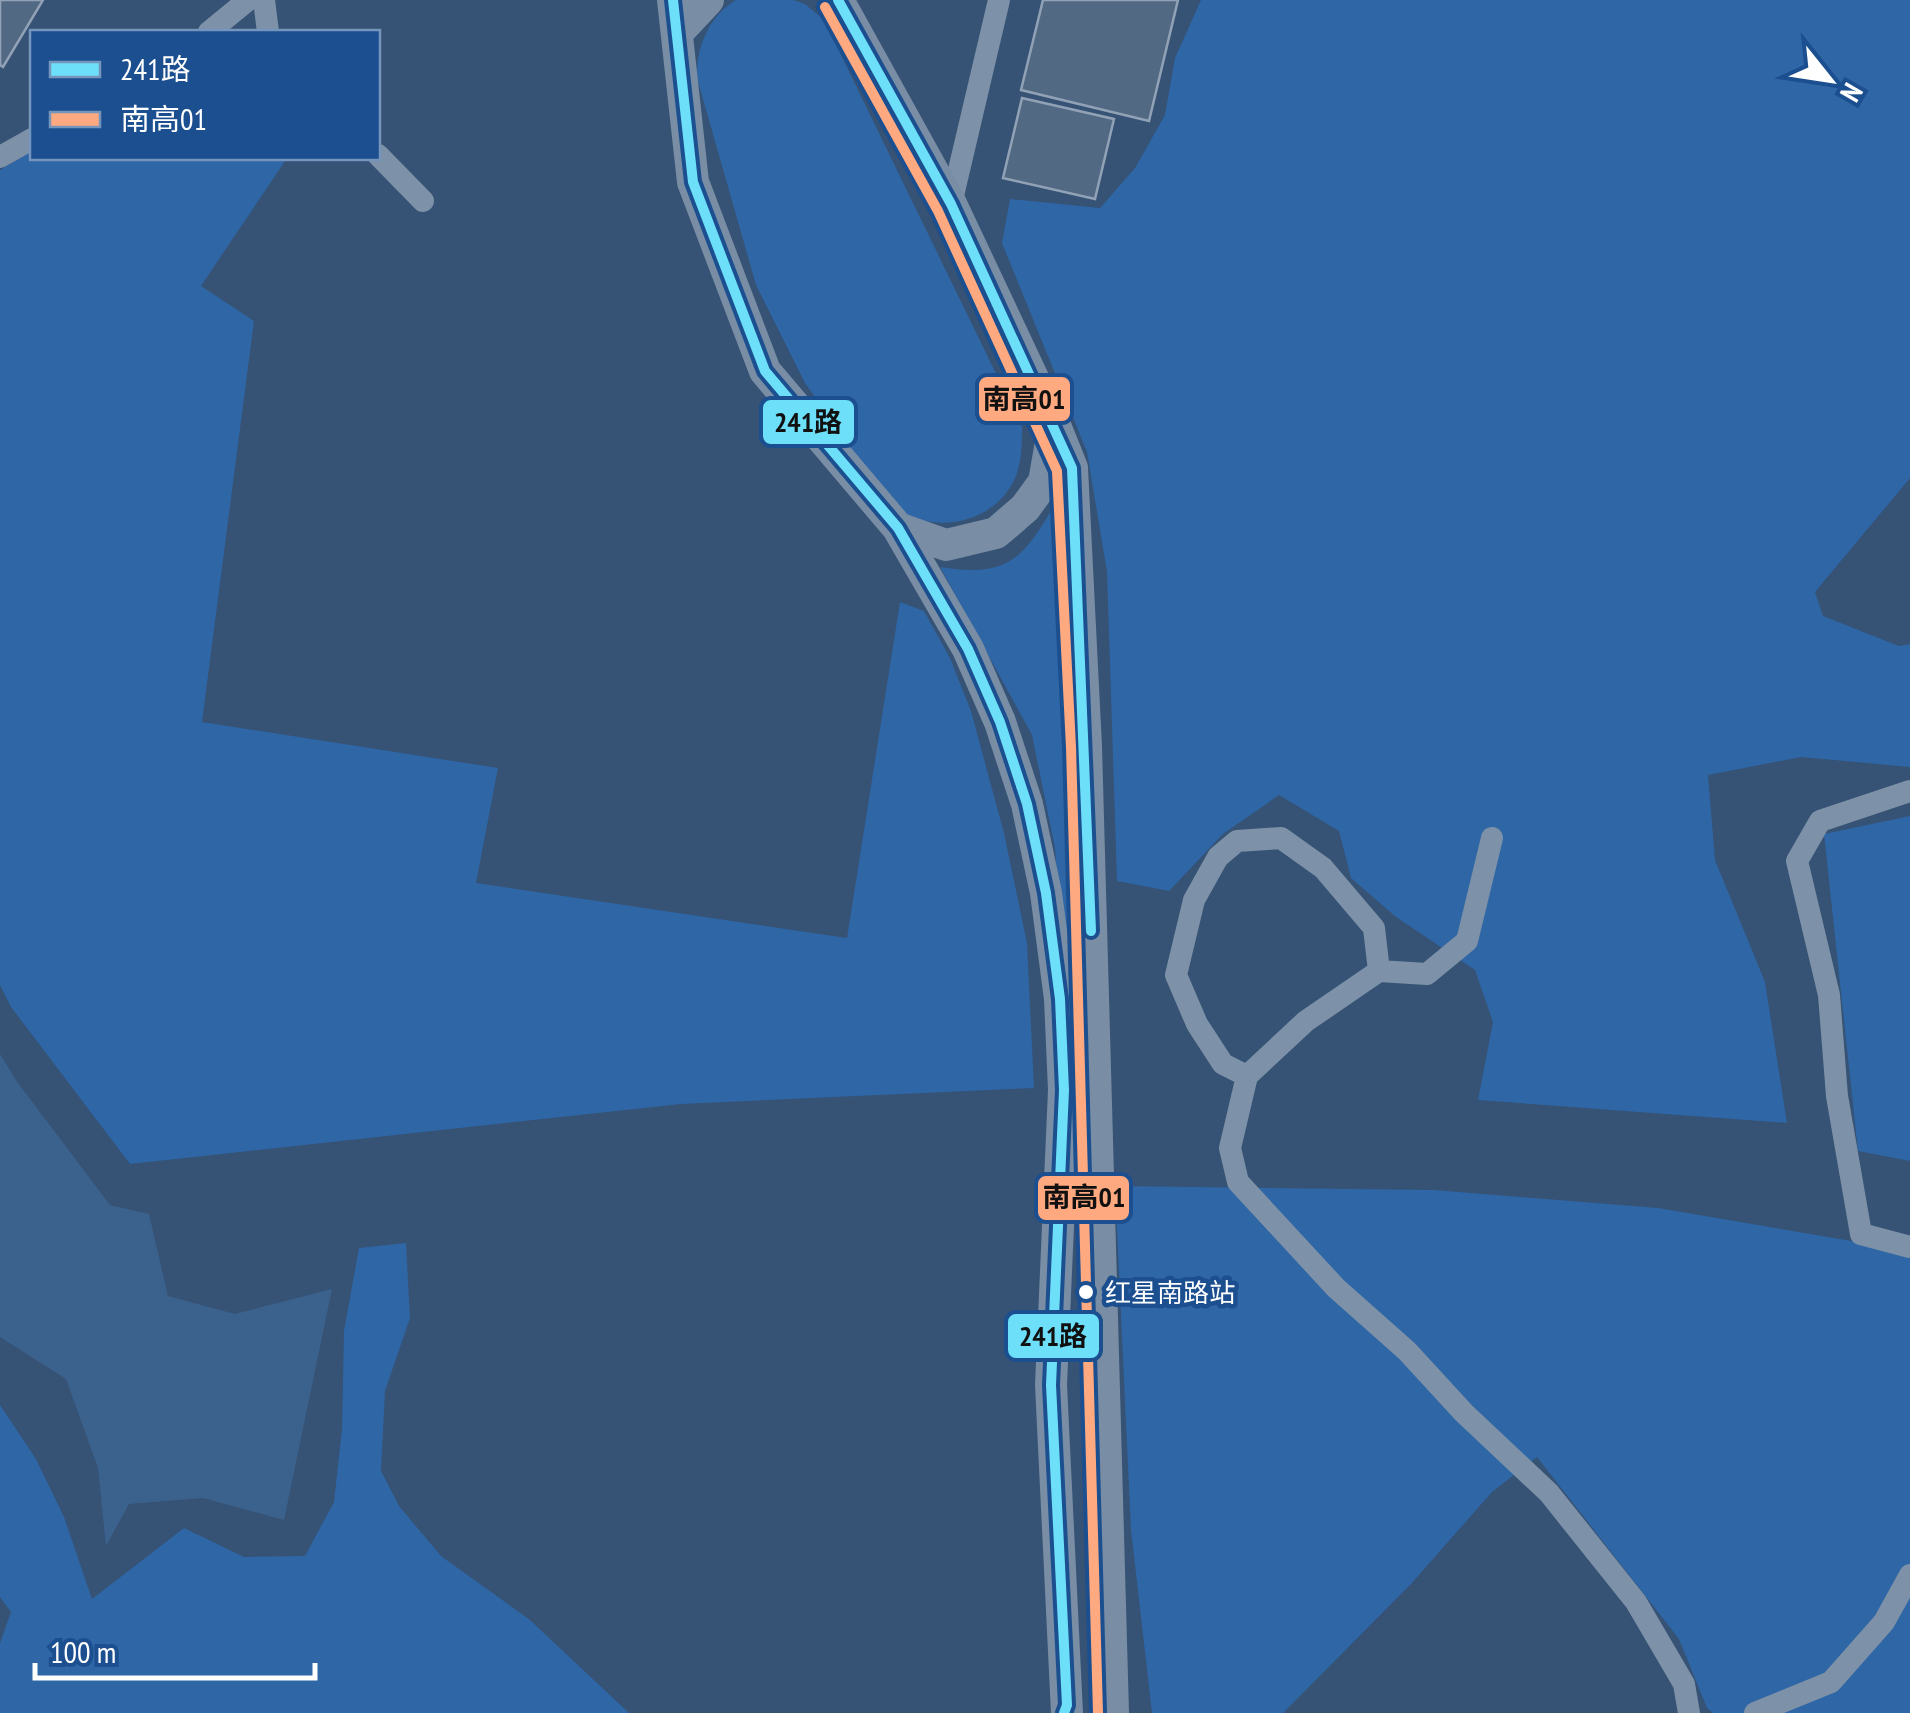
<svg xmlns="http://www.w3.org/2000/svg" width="1910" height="1713" viewBox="0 0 1910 1713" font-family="'PT Sans Narrow','Noto Sans SC',sans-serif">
  <rect width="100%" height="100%" fill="#365274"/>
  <path fill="#2f66a5" d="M 736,0 L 793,0 L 805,4 L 824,20 L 1022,427 C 1022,449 1022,470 1009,489 C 983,528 923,534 890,503 L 805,383 L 756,285 L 697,78 C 696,47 709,16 736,0 Z
    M 1201,0 L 1910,0 L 1910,478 L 1815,592 L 1823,616 L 1899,646 L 1910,644 L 1910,767 L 1801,757 L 1708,775 L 1715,860 L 1765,982 L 1787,1123 L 1478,1100 L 1493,1022 L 1475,970 L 1396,917 L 1351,878 L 1339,831 L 1279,795 L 1223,834 L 1169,891 L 1117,881 L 1107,572 L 1087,452 L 1002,243 L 1010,199 L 1100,208 L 1135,168 L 1165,115 L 1175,58 Z
    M 32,151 L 32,158 L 287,158 L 201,286 L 254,321 L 202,722 L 498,768 L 476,883 L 847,938 L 900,602 L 924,611 L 950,658 L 971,711 L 1004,833 L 1027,943 L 1034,1088 L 681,1104 L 130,1164 L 11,1007 L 0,985 L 0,170 Z
    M 1052,509 L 1064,551 L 1081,1096 L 1065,974 L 1055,848 L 1032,735 L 940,567 C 1003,577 1021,563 1052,509 Z
    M 1910,816 L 1910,1161 L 1858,1151 L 1824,834 Z
    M 1115,1186 L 1434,1190 L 1658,1208 L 1910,1251 L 1910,1713 L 1713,1713 L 1707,1708 L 1679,1639 L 1537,1457 L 1492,1492 L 1411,1584 L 1283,1713 L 1152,1713 L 1131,1530 Z
    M 406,1243 L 410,1318 L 385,1391 L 381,1471 L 399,1506 L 441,1556 L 530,1620 L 629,1713 L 0,1713 L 0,1643 L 11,1612 L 0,1597 L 0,1405 L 36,1459 L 64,1517 L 92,1599 L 184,1528 L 244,1557 L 305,1556 L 334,1502 L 342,1429 L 344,1331 L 359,1248 Z"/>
  <path fill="#3b618d" d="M 0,1054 L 18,1083 L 110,1205 L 149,1214 L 168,1296 L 235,1314 L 332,1289 L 284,1520 L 203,1498 L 129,1504 L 106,1546 L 98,1468 L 66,1379 L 0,1337 Z"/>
  <path fill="#526984" stroke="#92a2b6" stroke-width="2.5" d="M 0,0 L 43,0 L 3,67 L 0,65 Z
    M 1043,0 L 1178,0 L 1149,121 L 1021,90 Z
    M 1022,98 L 1114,119 L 1095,199 L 1003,178 Z"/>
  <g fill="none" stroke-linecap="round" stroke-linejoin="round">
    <path stroke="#7d92a8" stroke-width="22" d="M 264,0 L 268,32
      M 209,32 L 248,0
      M 378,155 L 423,201
      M 0,157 L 32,139
      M 951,204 L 999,0
      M 1910,791 L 1820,821 L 1797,861 L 1829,995 L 1837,1096 L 1861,1234 L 1910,1247
      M 1492,838 L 1467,941 L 1427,974 L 1379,971 L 1306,1021 L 1247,1076 L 1230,1148 L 1238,1182 L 1336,1288 L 1407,1351 L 1464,1413 L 1549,1493 L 1636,1602 L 1684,1684 L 1689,1713
      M 1247,1076 L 1223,1064 L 1197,1024 L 1176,975 L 1194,900 L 1218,857 L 1237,841 L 1281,838 L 1323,868 L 1374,928 L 1379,971
      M 1755,1713 L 1831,1682 L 1884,1622 L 1910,1575"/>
    <path stroke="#798da4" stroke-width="32" d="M 673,0 L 693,182 L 765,371 L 898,528 L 968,649 L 1000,722 L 1027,804 L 1046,893 L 1060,999 L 1064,1090 L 1051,1385 L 1067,1713
      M 838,0 L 951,204 L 1054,423 L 1072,468 L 1086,746 L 1113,1713
      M 677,33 L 708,0
      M 898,528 L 946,545 L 996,533 L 1025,508 L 1044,482 L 1054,425"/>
    <g stroke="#1b4f8f" stroke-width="18">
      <path id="bus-1" d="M 673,0 L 693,182 L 765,371 L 898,528 L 968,649 L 1000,722 L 1027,804 L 1046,893 L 1060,999 L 1064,1090 L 1051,1385 L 1067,1705 L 1064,1713
        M 838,0 L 951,204 L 1072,468 L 1091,931"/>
    </g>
    <g stroke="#1b4f8f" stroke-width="18">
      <path id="bus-2" d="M 825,7 L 938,211 L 1057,471 L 1071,747 L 1098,1713"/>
    </g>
    <use href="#bus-1" stroke="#6ddff8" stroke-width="10"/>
    <use href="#bus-2" stroke="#ffa980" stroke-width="10"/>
  </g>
  <circle fill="#fff" stroke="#1b4f8f" stroke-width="4" cx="1086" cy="1292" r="9"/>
  <g text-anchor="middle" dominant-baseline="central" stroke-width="9" stroke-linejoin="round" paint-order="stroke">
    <g font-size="26" fill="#fff" stroke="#1b4f8f" text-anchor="start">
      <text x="1105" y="1292">红星南路站</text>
    </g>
  </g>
  <g stroke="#1b4f8f" stroke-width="4">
    <rect x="977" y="375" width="95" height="48" rx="10" fill="#ffa980"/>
    <rect x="761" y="398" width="95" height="48" rx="10" fill="#6ddff8"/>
    <rect x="1036" y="1174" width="95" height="48" rx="10" fill="#ffa980"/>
    <rect x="1006" y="1312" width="95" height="48" rx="10" fill="#6ddff8"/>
  </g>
  <g font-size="28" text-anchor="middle" font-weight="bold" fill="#111">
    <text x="1024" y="409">南高01</text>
    <text x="808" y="432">241路</text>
    <text x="1084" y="1207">南高01</text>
    <text x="1053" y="1346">241路</text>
  </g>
  <rect x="30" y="30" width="350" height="130" fill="#1b4f8f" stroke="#7695bc" stroke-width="2.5"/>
  <rect x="50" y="62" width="50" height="15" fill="#6ddff8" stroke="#7695bc" stroke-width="2.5"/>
  <text x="120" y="80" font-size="30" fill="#ffffff">241路</text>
  <rect x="50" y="112" width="50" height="15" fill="#ffa980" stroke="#7695bc" stroke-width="2.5"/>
  <text x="120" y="130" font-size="30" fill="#ffffff">南高01</text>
  <g transform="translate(1830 80) rotate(120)" stroke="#1b4f8f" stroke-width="8" paint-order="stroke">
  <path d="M0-8L18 38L0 25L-18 38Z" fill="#ffffff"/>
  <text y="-15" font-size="28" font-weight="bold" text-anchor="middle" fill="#ffffff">N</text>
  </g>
  <path d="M35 1663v15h280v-15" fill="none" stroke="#ffffff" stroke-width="5"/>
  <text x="50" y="1663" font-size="30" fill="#ffffff" stroke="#1b4f8f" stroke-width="8" paint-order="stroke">100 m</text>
</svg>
